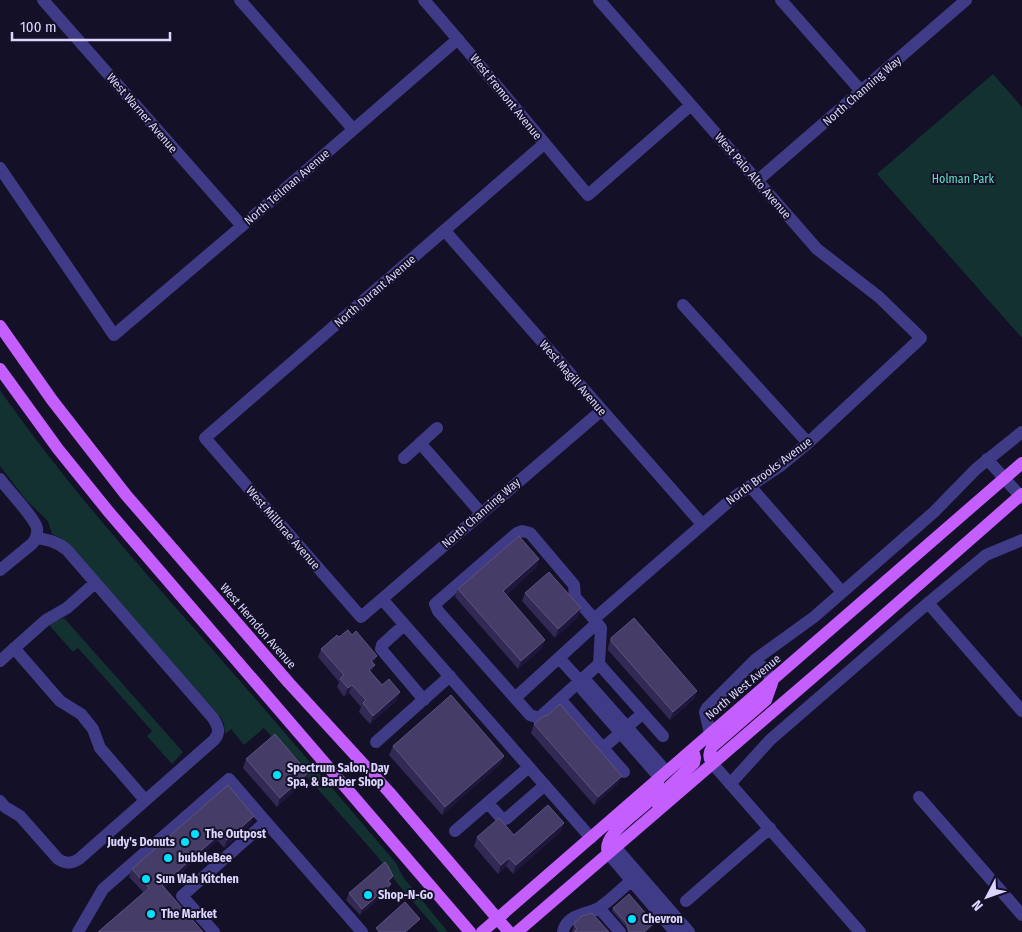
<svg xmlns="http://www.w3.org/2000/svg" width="1022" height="932" viewBox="0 0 1022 932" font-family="'Fira Sans Condensed',sans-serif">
  <rect width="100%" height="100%" fill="#141027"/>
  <path fill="#133131" d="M 993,74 L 1022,107 L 1022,338 L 877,174 Z
    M 0,390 C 62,479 134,560 206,642 C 270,715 333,789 396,863 L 403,877 L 448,932 L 439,932 L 397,883 L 377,856 L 264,728 L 244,745 L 231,729 L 225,734 L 224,724 L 221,718 L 71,547 L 61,538 L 52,534 L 48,521 L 26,500 L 0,466 Z
    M 64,618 L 183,752 L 172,764 L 147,736 L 152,731 L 78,648 L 73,652 L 48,624 Z"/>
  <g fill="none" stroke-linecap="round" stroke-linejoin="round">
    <path stroke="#3f3b86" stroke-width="12" d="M 43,0 L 242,226
      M 240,0 L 353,129
      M 424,0 C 480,64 533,130 588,195 L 691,105
      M 599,0 L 817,249 L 879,297 L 921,338 L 808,443 L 780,466 L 734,497 L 594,619 L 575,597 L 574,585 L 530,533 L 522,531 L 517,533 L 435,604 L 438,611 L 530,715 L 539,718 L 560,699 L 624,772
      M 781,0 L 861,91
      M 544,144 L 205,438 L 361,617 L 602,410
      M 0,168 L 114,335 L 242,226 L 458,39
      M 757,181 L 966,0
      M 445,231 L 702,524
      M 683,305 L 808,443
      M 420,443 L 481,513
      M 404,458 L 437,428
      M 987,459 L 1022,498
      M 0,479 C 8,490 34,517 37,528 C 38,534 36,538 33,543 L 0,570
      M 750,486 L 842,592
      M 382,599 L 591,838
      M 928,603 L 1022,711
      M 594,619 L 601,628 L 599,664 L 663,736
      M 404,625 L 382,645 L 381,649 L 424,700
      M 14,648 L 60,701 L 81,714 L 93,729 L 100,748 L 145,800
      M 559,658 L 580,681 L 583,690 L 660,778
      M 756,659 L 773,680
      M 0,661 L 46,620 L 67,608 L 95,583
      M 580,681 L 588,683 L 665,770
      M 515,698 L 597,623
      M 560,699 L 599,664
      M 710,733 L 705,712 L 707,708 L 756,659 L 814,617 L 934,512 L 976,469 L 1022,432
      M 376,742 L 450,676
      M 603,748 L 642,714
      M 712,763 L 860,932
      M 730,784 L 770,740 L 928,603 L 986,555 L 1022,540
      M 919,797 L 1022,915
      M 0,801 L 5,807 L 20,816 L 58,859 C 66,864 71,864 79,859 L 214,740 C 221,732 218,726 213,718 L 67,550 C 58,542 49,540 37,538
      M 488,803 L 502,819 L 506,819 L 545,785
      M 267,823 L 362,932
      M 455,831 L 529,767
      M 615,847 L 689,932
      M 608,853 L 675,932
      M 686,901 L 770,828
      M 599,908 L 620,932
      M 78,932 L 103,889 L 229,779 L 267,823 L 261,826 L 182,896 L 214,932
      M 563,932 C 566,913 589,915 600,907 C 611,900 621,889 631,881"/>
    <path stroke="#c55efe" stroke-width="12" d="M 0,326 L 52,400 L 126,495 L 289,683 L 389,792 L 509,932
      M 0,369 L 58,449 L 108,511 L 470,932
      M 712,763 C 708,757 709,753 712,747 L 766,700 L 772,683
      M 658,805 L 669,787 L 694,763 L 695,758 L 693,750
      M 608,853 C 601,835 638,813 649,801 C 653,796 655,789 658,783
      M 482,932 L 1022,463
      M 517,932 L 834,659 L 1022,494"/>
  </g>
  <path fill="#332955" d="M 539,559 L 536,568 L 506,595 L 542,648 L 518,669 L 455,597 L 458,589 Z
    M 525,593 L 581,608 L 578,617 L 555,638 L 522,601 Z
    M 339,637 L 374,664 L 371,673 L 397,700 L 370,724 L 359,712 L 361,707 L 349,693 L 344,697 L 337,687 L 339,682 L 318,657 L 321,649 Z
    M 611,638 L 697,691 L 694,699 L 670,720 L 608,650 L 608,647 Z
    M 534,724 L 618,784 L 594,805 L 531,733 Z
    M 393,746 L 504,756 L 500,764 L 442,815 L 389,755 Z
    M 246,759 L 308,773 L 305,781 L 277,807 L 243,768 Z
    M 228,785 L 251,824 L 224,848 L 218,841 L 143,892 L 129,877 L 132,869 Z
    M 564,823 L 561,831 L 513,874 L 506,866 L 498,874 L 474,846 L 477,837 L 514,835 Z
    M 390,883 L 389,890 L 360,915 L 346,900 L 349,893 L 391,883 Z
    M 613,908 L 654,925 L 646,932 L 628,932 L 626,927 L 612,911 Z
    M 575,922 L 609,932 L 572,932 Z"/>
  <path fill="#1f173b" d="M 539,559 L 536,568 L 500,600 L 503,591 Z
    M 581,608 L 578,617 L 555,638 L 558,629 Z
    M 545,640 L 542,648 L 518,669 L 521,661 Z
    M 377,656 L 374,664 L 371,661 Z
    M 375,665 L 371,674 L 369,670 Z
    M 352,685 L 349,693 L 344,697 L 348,688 Z
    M 697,691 L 694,699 L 670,720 L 673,712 Z
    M 400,692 L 397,700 L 370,724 L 373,716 Z
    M 504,756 L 500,764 L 442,815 L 445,807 Z
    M 308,773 L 305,781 L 277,807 L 280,798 Z
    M 622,776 L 618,784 L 594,805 L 598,797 Z
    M 254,816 L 251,824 L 224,848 L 227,840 Z
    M 564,823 L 561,831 L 513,874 L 516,865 Z
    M 221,833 L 218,841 L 159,893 L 162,885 Z
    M 509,858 L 506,866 L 498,874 L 501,865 Z
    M 393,876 L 391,883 L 386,887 L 388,881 Z
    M 391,884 L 389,890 L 360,915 L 362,909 Z
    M 420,919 L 419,921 L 407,932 L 405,932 Z
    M 654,923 L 654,925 L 646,932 L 644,932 Z"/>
  <path fill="#453c67" stroke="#5d547f" d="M 519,536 L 539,559 L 503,591 L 545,640 L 521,661 L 458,589 Z
    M 549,572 L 581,608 L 558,629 L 525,593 Z
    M 634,618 L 697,691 L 673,712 L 611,641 L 611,638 Z
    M 348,630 L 352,635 L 356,631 L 377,656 L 371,661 L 375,665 L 369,670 L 382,685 L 389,679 L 400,692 L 373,716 L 363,703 L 366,700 L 352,685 L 348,688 L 340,679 L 344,675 L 321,649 L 337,635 L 339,637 Z
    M 451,695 L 504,756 L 445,807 L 393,746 Z
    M 560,704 L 622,776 L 598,797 L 534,724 L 542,717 L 548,715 Z
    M 275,734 L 308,773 L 280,798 L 246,759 Z
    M 228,785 L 254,816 L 227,840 L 221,833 L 162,885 L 203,932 L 98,932 L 149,888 L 132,869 Z
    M 548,805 L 564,823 L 516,865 L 509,858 L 501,865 L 477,837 L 499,818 L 514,835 Z
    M 385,862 L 388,866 L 393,876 L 388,881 L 391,884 L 362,909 L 349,893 Z
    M 629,894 L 654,923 L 644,932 L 629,932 L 627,924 L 613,908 Z
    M 405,902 L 420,919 L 405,932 L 379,932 L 376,928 Z
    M 592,913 L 609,932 L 574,932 L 577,929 L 574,925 L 575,922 L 582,916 Z"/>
  <g fill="#03e0fe" stroke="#141027" stroke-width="2">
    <circle cx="277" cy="775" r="5"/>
    <circle cx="195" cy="834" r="5"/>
    <circle cx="185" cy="842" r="5"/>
    <circle cx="168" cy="858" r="5"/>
    <circle cx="146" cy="879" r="5"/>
    <circle cx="368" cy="895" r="5"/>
    <circle cx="151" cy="914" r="5"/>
    <circle cx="632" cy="919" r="5"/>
  </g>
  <g text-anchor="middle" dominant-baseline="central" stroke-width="4" stroke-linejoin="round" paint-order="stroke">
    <g font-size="12" fill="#dcd6ff" stroke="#141027">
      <text transform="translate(862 91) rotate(-41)">North Channing Way</text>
      <text transform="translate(506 97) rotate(51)">West Fremont Avenue</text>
      <text transform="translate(142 113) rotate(49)">West Warner Avenue</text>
      <text transform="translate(753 176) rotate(49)">West Palo Alto Avenue</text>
      <text transform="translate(287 187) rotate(-41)">North Teilman Avenue</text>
      <text transform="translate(375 291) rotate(-41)">North Durant Avenue</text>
      <text transform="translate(573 378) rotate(49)">West Magill Avenue</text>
      <text transform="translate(769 471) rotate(-37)">North Brooks Avenue</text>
      <text transform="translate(481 513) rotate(-41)">North Channing Way</text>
      <text transform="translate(283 528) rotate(49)">West Millbrae Avenue</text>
      <text transform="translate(258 626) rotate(49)">West Herndon Avenue</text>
      <text transform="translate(743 687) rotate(-40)">North West Avenue</text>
    </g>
    <g font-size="12" fill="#61e0c2" stroke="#141027">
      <text x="963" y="179">Holman Park</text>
    </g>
    <g font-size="12" font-weight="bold" fill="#dcd6ff" stroke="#141027" text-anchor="start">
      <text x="287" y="768">Spectrum Salon, Day<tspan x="287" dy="14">Spa, &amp; Barber Shop</tspan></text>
      <text x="205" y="834">The Outpost</text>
      <text x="175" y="842" text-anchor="end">Judy's Donuts</text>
      <text x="178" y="858">bubbleBee</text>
      <text x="156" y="879">Sun Wah Kitchen</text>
      <text x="378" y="895">Shop-N-Go</text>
      <text x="161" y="914">The Market</text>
      <text x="642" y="919">Chevron</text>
    </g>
  </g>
  <g transform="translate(987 897) rotate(229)" stroke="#141027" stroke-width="4" paint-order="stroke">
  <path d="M0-4L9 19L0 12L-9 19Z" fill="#dcd6ff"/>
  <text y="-8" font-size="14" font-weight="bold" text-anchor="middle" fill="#dcd6ff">N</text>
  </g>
  <path d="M12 32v8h158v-8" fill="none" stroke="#dcd6ff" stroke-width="2.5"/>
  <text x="20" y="32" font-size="15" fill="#dcd6ff" stroke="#141027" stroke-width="4" paint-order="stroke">100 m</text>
</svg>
